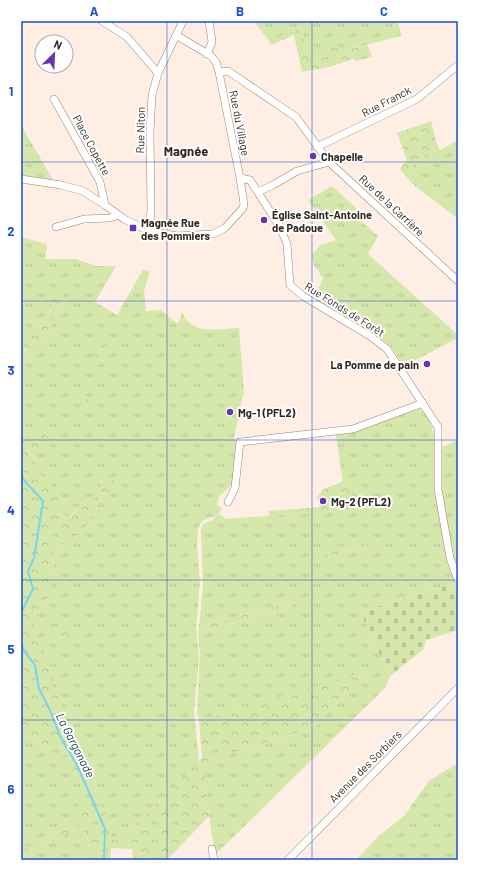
<svg xmlns="http://www.w3.org/2000/svg" width="479" height="881" viewBox="0 0 479 881" font-family="Barlow,sans-serif">
  <defs>
    <pattern id="grass-tufts" width="24" height="20" patternUnits="userSpaceOnUse"><rect width="24" height="20" fill="#d5e7aa"/><path d="M3 7l-1-3M5 7V3M7 7l1-3M15 17l-1-3M17 17v-4M19 17l1-3" fill="none" stroke="#b7c692"/></pattern>
    <pattern id="forest-crowns" width="20" height="18" patternUnits="userSpaceOnUse"><rect width="20" height="18" fill="#d5e7aa"/><path d="M2 6a3 3 0 1 1 6 0M12 15a3 3 0 1 1 6 0" fill="none" stroke="#b7c692"/></pattern>
    <pattern id="cemetery-stones" width="16" height="16" patternUnits="userSpaceOnUse"><rect width="16" height="16" fill="#d5e7aa"/><path d="M2 7V4a2 2 0 0 1 4 0v3zM10 15v-3a2 2 0 0 1 4 0v3z" fill="#b7c692"/></pattern>
  </defs>
  <rect width="100%" height="100%" fill="#feeee3"/>
  <path fill="url(#grass-tufts)" fill-rule="evenodd" d="M 254,21 L 398,21 L 401,36 L 341,51 L 320,58 L 305,54 L 304,41 L 302,28 L 269,41 Z
    M 21,125 L 53,180 L 21,175 Z
    M 458,140 L 458,216 L 457,218 L 415,186 L 407,178 L 415,163 L 437,145 L 440,150 Z
    M 332,186 L 357,209 L 353,214 L 378,236 L 368,254 L 458,335 L 458,338 L 404,366 L 390,345 L 379,337 L 315,298 L 323,278 L 314,265 L 311,255 L 321,245 L 336,240 L 308,200 Z
    M 21,237 L 47,244 L 45,259 L 75,259 L 97,266 L 116,266 L 95,302 L 117,315 L 143,270 L 150,271 L 144,291 L 146,311 L 161,310 L 178,324 L 182,312 C 192,336 218,329 239,328 L 244,391 L 234,438 L 237,443 L 233,484 L 219,496 L 217,505 L 222,509 L 219,514 L 226,519 L 353,510 L 350,480 L 343,483 L 336,435 L 358,430 L 420,409 L 428,414 L 434,434 L 434,481 L 442,533 L 447,561 L 458,582 L 360,612 L 390,676 L 385,688 L 215,855 L 209,816 L 204,762 L 315,727 L 364,673 L 199,720 L 197,712 L 200,655 L 198,633 L 291,607 L 294,603 L 290,602 L 199,627 L 203,585 L 201,530 L 203,524 L 213,520 L 216,516 L 203,520 L 198,528 L 197,545 L 200,581 L 196,630 L 199,657 L 194,712 L 199,762 L 125,835 L 111,838 L 109,818 L 81,821 L 21,850 L 21,741 L 34,737 L 53,762 L 67,753 L 75,767 L 89,768 L 86,755 L 77,754 L 71,747 C 73,733 74,715 65,703 C 62,698 56,693 52,689 L 54,680 L 33,628 L 36,614 L 47,599 L 48,572 L 54,567 L 53,549 L 73,539 L 93,519 L 102,494 L 102,480 L 100,492 L 94,499 L 81,504 L 69,518 L 60,512 L 60,499 L 56,490 L 39,473 L 35,460 L 28,452 L 32,448 L 28,436 L 21,440 L 21,360 L 22,360 C 28,344 30,341 47,339 C 50,323 56,313 65,300 L 59,288 L 52,299 L 50,312 L 37,324 L 31,338 L 23,349 L 21,348 ZM 327,547 L 379,548 L 343,552 L 327,560 Z
    M 458,440 L 458,565 L 452,554 L 439,483 L 442,447 Z
    M 458,763 L 458,860 L 356,860 L 379,836 L 404,816 L 429,781 Z
    M 82,824 L 89,844 L 85,860 L 21,860 L 21,855 L 66,835 Z"/>
  <path fill="url(#forest-crowns)" d="M 302,28 L 304,41 L 305,54 L 320,58 L 328,56 L 329,43 L 341,51 L 367,45 L 372,57 L 356,61 L 353,59 L 329,67 L 302,72 L 294,35 L 271,45 L 269,41 Z
    M 431,121 L 437,145 L 415,163 L 407,178 L 400,169 L 407,160 L 397,133 Z
    M 59,287 L 65,300 C 56,313 50,323 47,339 L 39,342 L 34,341 L 31,348 L 26,348 L 22,360 L 21,360 L 21,348 L 23,348 L 26,339 L 31,338 L 37,324 L 50,312 L 52,299 Z
    M 99,341 L 107,344 L 105,360 L 98,365 L 89,360 Z
    M 118,381 L 121,383 L 89,407 L 84,405 L 82,402 Z
    M 40,429 L 49,438 L 41,448 L 32,448 L 28,453 L 35,460 L 39,473 L 56,489 L 60,499 L 60,512 L 70,518 L 81,504 L 94,499 L 100,492 L 102,480 L 112,479 L 117,488 L 109,495 L 102,494 L 93,519 L 73,539 L 53,549 L 54,567 L 48,572 L 52,585 L 47,599 L 36,614 L 33,628 L 51,668 L 54,680 L 52,689 C 56,693 62,698 65,703 C 74,716 73,733 71,747 L 77,754 L 87,755 L 89,768 L 93,776 L 91,778 L 86,771 L 72,775 L 71,771 L 75,767 L 67,753 L 53,762 L 34,737 L 21,741 L 21,440 Z
    M 350,479 L 354,510 L 269,516 L 269,511 L 320,507 L 317,497 L 324,489 Z
    M 382,544 L 379,548 L 343,552 L 340,559 L 327,560 L 327,547 Z
    M 290,602 L 294,603 L 291,607 L 198,633 L 199,627 Z
    M 54,619 L 66,623 L 75,632 L 69,639 L 53,639 L 49,626 Z
    M 365,672 L 315,727 L 204,762 L 209,816 L 167,860 L 133,860 L 132,849 L 111,848 L 110,860 L 85,860 L 89,844 L 82,824 L 66,835 L 21,855 L 21,850 L 81,821 L 76,805 L 94,795 L 109,818 L 111,838 L 125,835 L 202,758 L 199,720 Z"/>
  <path fill="url(#cemetery-stones)" d="M 455,583 L 458,591 L 458,630 L 426,640 L 423,650 L 390,676 L 360,612 Z"/>
  <g fill="none" stroke-linecap="round" stroke-linejoin="round">
    <path stroke="#7bd3f2" stroke-width="2" d="M 21,473 L 23,479 L 43,501 L 34,558 L 28,571 L 33,589 L 21,613
      M 21,641 L 24,651 L 35,665 L 39,689 L 49,708 L 61,738 L 77,765 L 105,829 L 104,860"/>
    <g stroke="#9b8372" stroke-width="8">
      <path id="minor" d="M 102,21 L 127,37 L 158,73
        M 207,54 L 212,42 L 209,21
        M 219,72 L 228,71 L 296,117 L 329,162 L 458,281
        M 54,99 L 100,182 L 105,205
        M 317,147 L 417,99 L 458,65
        M 240,178 L 250,180 L 280,227 L 287,244 L 290,285 L 303,296 L 370,336 L 387,349 L 438,427 L 438,489 L 450,558 L 458,580
        M 21,179 L 61,185 L 83,191 L 105,205 L 124,219 L 149,231 L 177,236 L 213,234 L 225,228 L 243,208 L 244,204 L 240,178 L 219,72 L 216,62 L 211,56 L 176,35
        M 258,192 L 273,185 L 297,171 L 329,162
        M 56,227 L 84,219 L 110,218 L 118,215
        M 149,231 L 151,211 L 150,131 L 152,95 L 158,73 L 183,21
        M 228,502 L 235,488 L 240,442 L 353,429 L 423,403
        M 212,849 L 214,860
        M 288,860 L 458,688"/>
    </g>
    <use href="#minor" stroke="#fff" stroke-width="7"/>
  </g>
  <path fill="none" stroke="#1d4ed8" stroke-width="1" stroke-opacity="0.55" d="M 167,21 L 167,860M 312,21 L 312,860M 21,162 L 458,162M 21,301 L 458,301M 21,440 L 458,440M 21,580 L 458,580M 21,720 L 458,720"/>
  <g fill="#6835ad" stroke="#fff" stroke-width="1.5">
    <circle cx="313" cy="156" r="4"/>
    <circle cx="264" cy="220" r="4"/>
    <rect x="129" y="224" width="8" height="8" rx="2"/>
    <circle cx="427" cy="364" r="4"/>
    <circle cx="230" cy="412" r="4"/>
    <circle cx="323" cy="501" r="4"/>
  </g>
  <g text-anchor="middle" dominant-baseline="central" stroke-width="4" stroke-linejoin="round" paint-order="stroke">
    <g font-size="11" fill="#302720" stroke="#fff">
      <text transform="translate(386 101) rotate(-27)">Rue Franck</text>
      <text transform="translate(240 123) rotate(79)">Rue du Village</text>
      <text transform="translate(140 130) rotate(-89)">Rue Niton</text>
      <text transform="translate(92 145) rotate(62)">Place Copette</text>
      <text transform="translate(392 205) rotate(43)">Rue de la Carrière</text>
      <text transform="translate(345 309) rotate(32)">Rue Fonds de Forêt</text>
      <text transform="translate(365 766) rotate(-45)">Avenue des Sorbiers</text>
    </g>
    <g font-size="11" font-weight="bold" fill="#302720" stroke="#fff" text-anchor="start">
      <text x="321" y="156">Chapelle</text>
      <text x="272" y="214">Église Saint-Antoine<tspan x="272" dy="13">de Padoue</tspan></text>
      <text x="141" y="222">Magnée Rue<tspan x="141" dy="13">des Pommiers</tspan></text>
      <text x="419" y="364" text-anchor="end">La Pomme de pain</text>
      <text x="238" y="412">Mg-1 (PFL2)</text>
      <text x="331" y="501">Mg-2 (PFL2)</text>
    </g>
    <g font-size="12" font-style="italic" fill="#123b48" stroke="#fff">
      <text transform="translate(76 745) rotate(63)">La Gargonade</text>
    </g>
    <g font-size="13" font-weight="bold" fill="#302720" stroke="#fff">
      <text x="186" y="151">Magnée</text>
    </g>
  </g>
  <rect width="479" height="881" fill="none" stroke="#ffffff" stroke-width="44"/>
  <g transform="translate(54 54) rotate(24)"><circle r="19" fill="#ffffff" stroke="#aca9a6"/>
  <path d="M0-3L7 15L0 10L-7 15Z" fill="#6835ad"/>
  <text y="-6" font-size="11" font-weight="bold" text-anchor="middle" fill="#302720">N</text>
  </g>
  <rect x="22" y="22" width="435" height="837" fill="none" stroke="#1d4ed8" stroke-width="1.5"/>
  <g font-size="13" text-anchor="middle" font-weight="bold" fill="#1d4ed8">
    <text x="94" y="16">A</text>
    <text x="240" y="16">B</text>
    <text x="384" y="16">C</text>
    <text x="11" y="96">1</text>
    <text x="11" y="236">2</text>
    <text x="11" y="375">3</text>
    <text x="11" y="515">4</text>
    <text x="11" y="654">5</text>
    <text x="11" y="794">6</text>
  </g>
</svg>
